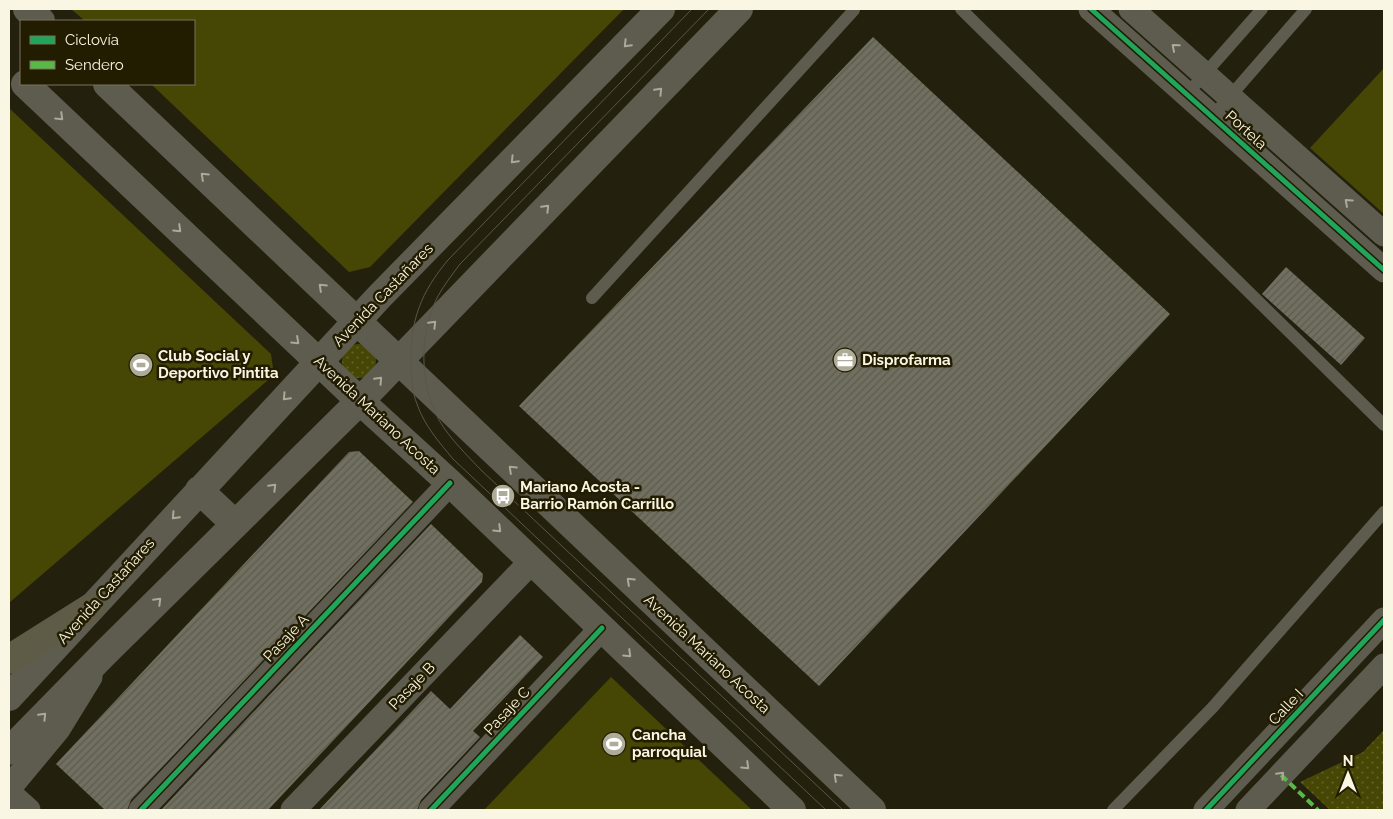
<svg xmlns="http://www.w3.org/2000/svg" width="1393" height="819" viewBox="0 0 1393 819" font-family="Raleway,sans-serif">
  <defs>
    <pattern id="grass-dots" width="8" height="8" patternUnits="userSpaceOnUse" patternTransform="scale(1.25)"><rect width="8" height="8" fill="#464705"/><path d="M2 2h.1M6 6h.1" fill="none" stroke="#616229" stroke-width="1.8" stroke-linecap="round"/></pattern>
    <pattern id="building-hatch" width="6" height="6" patternUnits="userSpaceOnUse" patternTransform="scale(1.25)"><rect width="6" height="6" fill="#716f5f"/><path d="M-1 1l2-2M0 6l6-6M5 7l2-2" fill="none" stroke="#5c5b50"/></pattern>
  </defs>
  <rect width="100%" height="100%" fill="#23200e"/>
  <path fill="url(#grass-dots)" d="M342 361a17 17 0 1 1 34 0a17 17 0 1 1-34 0Z
    M 1384,730 L 1384,810 L 1330,810 L 1300,782 L 1363,752 Z"/>
  <path fill="#464705" d="M 71,9 L 624,9 L 370,267 L 349,272 L 151,84 L 194,84 L 194,21 L 85,21 Z
    M 1384,68 L 1384,214 L 1310,148 Z
    M 9,108 L 271,354 L 274,375 L 9,603 Z
    M 611,677 L 752,810 L 484,810 Z"/>
  <path fill="url(#building-hatch)" d="M 873,37 L 1170,314 L 819,686 L 519,406 Z
    M 1286,267 L 1365,338 L 1341,365 L 1262,294 Z
    M 359,451 L 413,502 L 131,800 L 127,810 L 105,810 L 56,764 L 349,452 Z
    M 431,524 L 483,574 L 482,582 L 268,810 L 161,810 Z
    M 520,635 L 543,657 L 473,731 L 480,737 L 421,800 L 417,810 L 319,810 L 431,691 L 450,709 Z"/>
  <g fill="none" stroke-linecap="round" stroke-linejoin="round">
    <path stroke="#5e5c4f" stroke-width="12" d="M 961,9 L 1384,425
      M 1187,94 L 1262,9
      M 1213,116 L 1306,9
      M 592,298 L 854,10 L 853,9
      M 1113,810 L 1213,707 L 1384,512"/>
    <path stroke="#5e5c4f" stroke-width="25" d="M 1091,9 L 1384,270
      M 1131,9 L 1384,234
      M 9,788 L 58,729 L 90,677
      M 9,793 L 28,810
      M 141,810 L 450,483
      M 293,810 L 532,561
      M 431,810 L 602,628
      M 1206,810 L 1384,620
      M 1248,810 L 1384,666"/>
    <path stroke="#5e5c4f" stroke-width="28" d="M 27,9 L 41,21
      M 25,84 L 360,401 L 450,483 L 792,810
      M 107,84 C 362,325 617,569 872,810
      M 199,490 L 235,524
      M 9,697 L 379,297 L 661,9
      M 9,751 L 104,654 L 360,401 L 739,9"/>
    <path stroke="#5e5b46" stroke-width="28" d="M 9,660 L 18,653 L 91,607"/>
    <path stroke="#59574a" stroke-width="1" d="M 692,9 L 448,260 C 421,292 410,321 411,362 C 411,376 412,392 417,404 C 424,425 439,442 453,459 L 826,810
      M 709,9 L 460,264 C 452,275 444,285 438,296 C 419,333 419,383 439,420 C 450,439 466,454 481,470 L 843,810"/>
    <path stroke="#58b947" stroke-width="4" stroke-dasharray="8 4" stroke-linecap="butt" d="M 1281,775 L 1318,810"/>
    <g stroke="#221c00" stroke-width="8">
      <path id="cycleway" d="M 1091,9 L 1384,270
        M 141,810 L 450,483
        M 431,810 L 602,628
        M 1206,810 L 1384,620"/>
    </g>
    <use href="#cycleway" stroke="#20a55d" stroke-width="5"/>
  </g>
  <defs><path id="oneway-chevron" d="M-2-3.5L2.5 0L-2 3.5" fill="none" stroke-width="1.6" stroke-linecap="round" stroke-linejoin="round" transform="scale(1.25)"/></defs>
  <g stroke="#aca999">
    <use href="#oneway-chevron" transform="translate(627 44) rotate(134)"/>
    <use href="#oneway-chevron" transform="translate(1175 47) rotate(-139)"/>
    <use href="#oneway-chevron" transform="translate(659 91) rotate(-46)"/>
    <use href="#oneway-chevron" transform="translate(60 117) rotate(44)"/>
    <use href="#oneway-chevron" transform="translate(514 160) rotate(134)"/>
    <use href="#oneway-chevron" transform="translate(204 176) rotate(-137)"/>
    <use href="#oneway-chevron" transform="translate(1348 202) rotate(-138)"/>
    <use href="#oneway-chevron" transform="translate(546 208) rotate(-46)"/>
    <use href="#oneway-chevron" transform="translate(178 229) rotate(44)"/>
    <use href="#oneway-chevron" transform="translate(322 287) rotate(-137)"/>
    <use href="#oneway-chevron" transform="translate(433 324) rotate(-46)"/>
    <use href="#oneway-chevron" transform="translate(296 341) rotate(43)"/>
    <use href="#oneway-chevron" transform="translate(379 380) rotate(-47)"/>
    <use href="#oneway-chevron" transform="translate(286 397) rotate(133)"/>
    <use href="#oneway-chevron" transform="translate(512 469) rotate(-137)"/>
    <use href="#oneway-chevron" transform="translate(273 487) rotate(-45)"/>
    <use href="#oneway-chevron" transform="translate(175 516) rotate(133)"/>
    <use href="#oneway-chevron" transform="translate(498 529) rotate(44)"/>
    <use href="#oneway-chevron" transform="translate(630 581) rotate(-137)"/>
    <use href="#oneway-chevron" transform="translate(158 601) rotate(-45)"/>
    <use href="#oneway-chevron" transform="translate(628 654) rotate(44)"/>
    <use href="#oneway-chevron" transform="translate(43 716) rotate(-46)"/>
    <use href="#oneway-chevron" transform="translate(746 766) rotate(44)"/>
    <use href="#oneway-chevron" transform="translate(1281 775) rotate(-47)"/>
    <use href="#oneway-chevron" transform="translate(837 777) rotate(-137)"/>
  </g>
  <defs>
    <g id="office-disc" transform="scale(1.25)"><circle r="9.5" fill="#aeab98" stroke="#221c00"/><path d="M-6-3h4V-5.5h4V-3h4V5H-6ZM-1-4.5V-3h2v-1.5ZM-6 0V1H6V0Z" fill="#fff"/></g>
    <g id="stadium-disc" transform="scale(1.25)"><circle r="9.5" fill="#aeab98" stroke="#221c00"/><path d="M0-5a6.5 5 0 1 0 0 10a6.5 5 0 1 0 0-10ZM-3.5-1.8h7v3.6h-7Z" fill="#fff"/></g>
    <g id="bus-disc" transform="scale(1.25)"><circle r="9.5" fill="#aeab98" stroke="#221c00"/><path d="M-5-6H5V4H4V6H2V4H-2V6H-4V4H-5ZM-3.5-4V0h7V-4ZM-3.5 1.2v1.5H-2V1.2ZM2 1.2v1.5H3.5V1.2Z" fill="#fff"/></g>
  </defs>
  <g fill-rule="evenodd">
    <use href="#office-disc" x="845" y="360"/>
    <use href="#stadium-disc" x="141" y="365"/>
    <use href="#bus-disc" x="503" y="496"/>
    <use href="#stadium-disc" x="614" y="744"/>
  </g>
  <g text-anchor="middle" dominant-baseline="central" stroke-width="5" stroke-linejoin="round" paint-order="stroke">
    <g font-size="15" fill="#f9f6e3" stroke="#221c00">
      <text transform="translate(1246 130) rotate(42)">Portela</text>
      <text transform="translate(383 295) rotate(-46)">Avenida Castañares</text>
      <text transform="translate(377 415) rotate(43)">Avenida Mariano Acosta</text>
      <text transform="translate(106 591) rotate(-48)">Avenida Castañares</text>
      <text transform="translate(286 638) rotate(-47)">Pasaje A</text>
      <text transform="translate(707 654) rotate(43)">Avenida Mariano Acosta</text>
      <text transform="translate(412 686) rotate(-46)">Pasaje B</text>
      <text transform="translate(1286 707) rotate(-47)">Calle I</text>
      <text transform="translate(507 711) rotate(-47)">Pasaje C</text>
    </g>
    <g font-size="15" font-weight="bold" fill="#f9f6e3" stroke="#221c00" text-anchor="start">
      <text x="158" y="356">Club Social y<tspan x="158" dy="17">Deportivo Pintita</tspan></text>
      <text x="862" y="360">Disprofarma</text>
      <text x="520" y="487">Mariano Acosta -<tspan x="520" dy="17">Barrio Ramón Carrillo</tspan></text>
      <text x="632" y="735">Cancha<tspan x="632" dy="17">parroquial</tspan></text>
    </g>
  </g>
  <rect width="1393" height="819" fill="none" stroke="#f9f6e3" stroke-width="20"/>
  <rect x="20" y="20" width="175" height="65" fill="#221c00" stroke="#78735b"/>
  <rect x="30" y="36" width="25" height="8" fill="#20a55d" stroke="#78735b"/>
  <text x="65" y="45" font-size="15" fill="#f9f6e3">Ciclovía</text>
  <rect x="30" y="61" width="25" height="8" fill="#58b947" stroke="#78735b"/>
  <text x="65" y="70" font-size="15" fill="#f9f6e3">Sendero</text>
  <g transform="translate(1348 774)" stroke="#221c00" stroke-width="4" paint-order="stroke">
  <path d="M0-4L9 19L0 12L-9 19Z" fill="#f9f6e3"/>
  <text y="-8" font-size="14" font-weight="bold" text-anchor="middle" fill="#f9f6e3">N</text>
  </g>
</svg>
